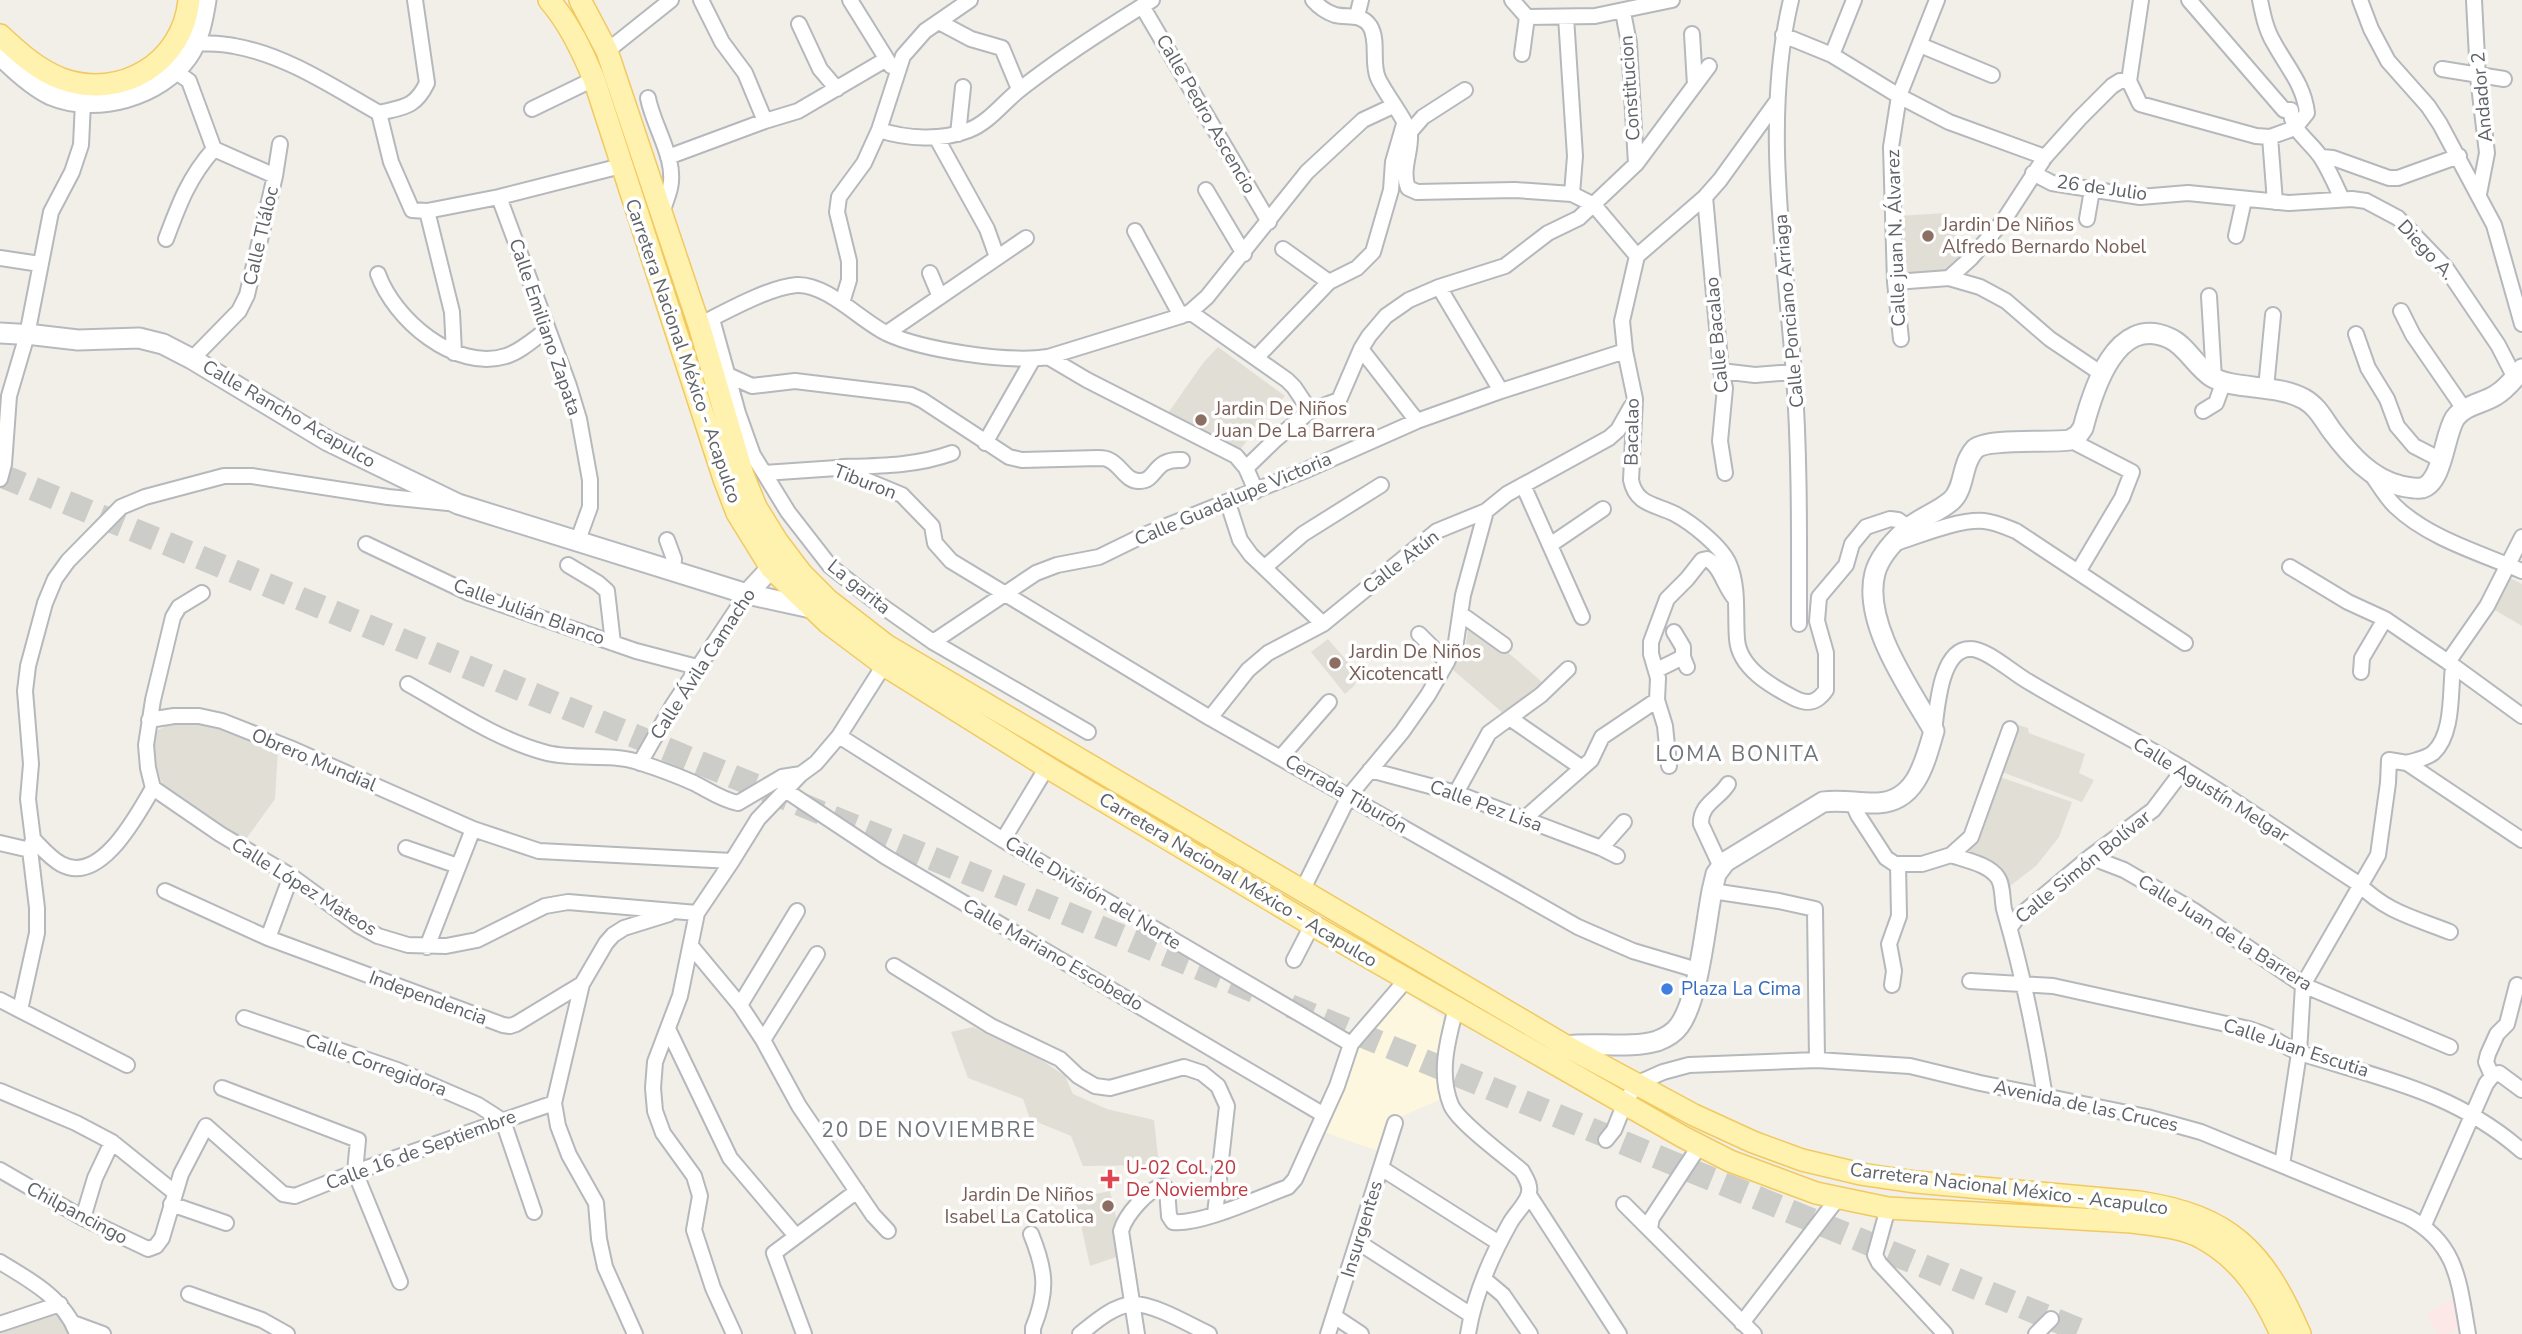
<svg xmlns="http://www.w3.org/2000/svg" width="2522" height="1334" viewBox="0 0 2522 1334" font-family="'Nunito Sans',sans-serif">
  <rect width="100%" height="100%" fill="#f1efe8"/>
  <path fill="#fef7e0" d="M 1403,991 L 1443,1017 L 1439,1100 L 1391,1121 L 1381,1152 L 1321,1131 L 1352,1045 Z"/>
  <path fill="#e1ded6" d="M 1946,213 L 1966,256 L 1948,274 L 1906,278 L 1898,216 Z
    M 1218,347 L 1285,396 L 1256,427 L 1238,453 L 1166,416 L 1203,363 Z
    M 2510,578 L 2522,584 L 2522,626 L 2493,609 Z
    M 1469,623 L 1496,642 L 1542,682 L 1533,698 L 1504,714 L 1452,669 L 1465,650 Z
    M 1328,639 L 1359,675 L 1354,686 L 1345,694 L 1311,652 Z
    M 2012,723 L 2028,728 L 2029,733 L 2085,754 L 2079,773 L 2094,780 L 2082,802 L 1997,770 Z
    M 170,724 L 200,724 L 219,727 L 278,749 L 275,799 L 243,843 L 163,786 L 154,760 L 152,739 L 156,731 Z
    M 1997,776 L 2072,802 L 2059,837 L 2036,866 L 2010,886 L 1956,855 Z
    M 973,1027 L 1043,1061 L 1065,1076 L 1073,1094 L 1107,1109 L 1154,1120 L 1159,1165 L 1083,1166 L 1071,1136 L 1030,1119 L 1023,1099 L 968,1078 L 951,1032 Z
    M 1110,1191 L 1125,1254 L 1090,1266 L 1075,1198 Z
    M 55,1310 L 68,1334 L 0,1334 L 0,1327 Z"/>
  <path fill="#fce8e6" d="M 2456,1296 L 2463,1323 L 2447,1334 L 2439,1334 L 2426,1315 Z"/>
  <g fill="none" stroke-linecap="round" stroke-linejoin="round">
    <path stroke="#ccccc8" stroke-width="24" stroke-dasharray="24 12" stroke-linecap="butt" d="M 0,475 L 1257,992
      M 1290,1006 L 2089,1334"/>
    <g stroke="#b5b8bc" stroke-width="18">
      <path id="street" d="M 701,0 L 722,42 L 745,73 L 765,121
        M 850,0 L 891,66
        M 1313,0 C 1319,7 1326,12 1335,15 C 1348,18 1361,13 1370,26 C 1379,41 1371,62 1378,78 C 1384,92 1409,124 1410,135 C 1411,153 1401,170 1408,188 L 1417,192 L 1515,190 L 1572,194 L 1594,205 L 1637,256
        M 1512,0 L 1527,17 L 1595,16 L 1672,0
        M 1791,0 C 1762,120 1785,253 1794,375 C 1800,458 1799,541 1799,624
        M 2141,0 L 2129,81 L 2140,104 L 2256,136 L 2270,137 L 2295,128 L 2307,113 C 2304,85 2287,67 2274,43 C 2266,30 2263,15 2260,0
        M 2189,0 L 2284,110 L 2291,110 C 2290,131 2312,142 2322,159 C 2330,172 2336,186 2342,199
        M 2360,0 L 2371,29 L 2388,61 L 2428,106 L 2440,124 L 2494,225 L 2522,324
        M 2474,0 L 2478,77 L 2487,153 L 2479,194
        M 1142,6 L 1269,222
        M 1623,12 L 1629,43 L 1636,164
        M 1357,16 L 1361,0
        M 1566,17 L 1575,156 L 1572,194
        M 939,22 L 971,39 L 1002,48 L 1019,89
        M 799,24 L 820,69 L 837,89
        M 1692,34 L 1695,85
        M 1783,35 L 1832,55 L 1899,96 L 1949,122 L 2045,157
        M 195,43 C 208,44 221,43 234,46 C 286,55 333,87 379,113 L 391,162 L 412,210 L 427,211 L 499,197 L 621,166
        M 1920,45 L 1992,75
        M 607,51 L 671,0
        M 1522,54 L 1527,17
        M 1832,55 L 1854,0
        M 2442,69 L 2504,79
        M 175,71 L 189,81 L 214,149 L 275,176
        M 648,98 C 653,126 677,159 670,188 C 668,197 664,206 661,215
        M 1777,101 L 1720,180 L 1705,197 L 1637,256 L 1622,321 L 1625,351 L 1635,399 L 1631,480 C 1636,505 1655,504 1675,514 C 1692,523 1722,547 1729,564 C 1739,588 1735,614 1737,639 C 1739,668 1771,686 1794,698 C 1808,705 1817,703 1826,690 L 1826,653 L 1817,621 L 1819,597 L 1846,565 L 1852,544 L 1866,527 L 1890,519 L 1898,520 L 1909,528
        M 532,109 L 594,79
        M 379,113 C 403,107 415,108 427,83 L 415,0
        M 879,130 C 907,139 941,141 969,130 C 990,122 1005,100 1023,87 C 1064,55 1108,27 1152,0
        M 1410,132 L 1423,117 L 1465,90
        M 958,134 L 963,87
        M 936,137 L 987,229 L 997,257
        M 2270,137 L 2275,202
        M 668,157 L 765,121 L 798,111 L 885,60
        M 2321,157 L 2333,158 L 2389,178 L 2398,178 L 2459,156
        M 2033,173 L 2052,183 L 2140,197 L 2188,193 L 2289,203 L 2352,199 L 2366,201 L 2398,218 L 2446,268 L 2498,345 L 2515,378
        M 1206,190 L 1244,254
        M 499,197 L 569,386 L 579,419 L 590,480 L 590,507 L 578,540
        M 1705,197 L 1721,371 L 1725,388 L 1720,441 L 1725,473
        M 427,211 L 452,312 L 454,353
        M 2087,219 L 2092,190
        M 1135,231 L 1181,316
        M 2236,236 L 2244,200
        M 166,239 C 179,204 189,177 214,149
        M 1283,249 L 1329,282
        M 0,258 L 40,264
        M 930,273 L 940,297
        M 378,274 C 394,319 455,372 506,356 C 520,352 535,338 548,329
        M 1949,278 L 1980,287 L 2006,301 L 2050,339 L 2102,374
        M 1895,282 L 1949,278 L 1971,258 L 2004,220 L 2045,157 L 2080,118 L 2112,86 L 2120,81 L 2129,81
        M 1439,287 L 1501,391
        M 2209,296 L 2214,379
        M 842,303 L 849,280 L 849,261 L 837,212 L 839,197 L 864,163 L 879,130 L 903,56 L 925,31 L 970,0
        M 2401,311 L 2413,335 L 2464,409
        M 1190,312 L 1287,380 L 1294,387 L 1310,411
        M 712,319 L 738,413 L 753,455 L 788,512 L 830,566 L 872,599 L 933,642 L 1088,732
        M 699,325 C 725,312 769,287 797,285 C 827,284 860,320 886,333 C 922,350 1008,363 1048,357 L 1181,316 L 1190,312 L 1207,297 L 1307,172 L 1363,120 L 1393,106
        M 887,333 L 1026,238
        M 2356,334 L 2368,368 L 2387,399 L 2397,426 L 2414,446 L 2441,460
        M 1901,339 L 1895,282 L 1891,147 L 1899,96 L 1937,0
        M 1361,349 L 1417,421
        M 1048,357 L 1087,380 L 1236,456 L 1246,468 L 1256,491
        M 1257,357 L 1329,282 L 1357,268 L 1373,252 L 1391,190 L 1393,162 L 1404,124
        M 192,359 L 239,311 L 247,295 L 275,176 L 280,144
        M 1721,371 L 1755,375 L 1794,372
        M 728,375 L 752,386 L 795,381 L 911,395 L 922,400 L 1009,457 L 1022,460 L 1098,458 C 1102,458 1106,458 1109,460 C 1121,465 1126,482 1140,481 C 1157,481 1153,458 1182,460
        M 2266,388 L 2273,315
        M 2203,411 L 2216,403 L 2224,381
        M 2070,440 L 2132,472 L 2122,498 L 2078,572
        M 985,443 L 1033,359
        M 842,467 C 880,466 916,466 952,453
        M 1246,468 L 1276,439 L 1310,411 L 1339,400 L 1361,349 L 1369,336 L 1386,316 L 1409,300 L 1439,287 L 1505,266 L 1548,233 L 1579,218 L 1636,164 L 1709,66
        M 764,473 L 837,468 L 902,495 L 932,526 L 935,543 L 951,561 L 1210,718 L 1578,927 L 1633,951 L 1697,970
        M 2372,475 C 2379,485 2386,497 2395,506 C 2428,538 2480,553 2522,571
        M 0,479 L 4,464 L 9,396 L 27,335 L 51,212 L 72,172 L 81,145 L 83,102
        M 1523,485 L 1582,617
        M 1228,503 L 1240,540 L 1251,555 L 1323,624
        M 667,540 L 674,559 L 673,570
        M 1896,543 C 1921,535 1958,519 1984,521 C 1995,522 2006,527 2016,531 L 2185,643
        M 366,544 L 469,593 L 636,651 L 697,667
        M 1550,545 L 1603,509
        M 568,565 L 598,583 L 607,591 L 613,643
        M 1265,567 L 1303,534 L 1381,485
        M 2290,567 L 2348,602 L 2385,619 L 2448,662 L 2522,716
        M 1461,614 L 1504,645
        M 1674,632 L 1683,647 L 1683,657 L 1687,667
        M 1419,634 L 1447,662
        M 933,642 L 1036,573 L 1057,565 L 1099,557 L 1144,535 L 1304,471 L 1417,421 L 1501,391 L 1625,351
        M 2448,662 L 2487,606 L 2522,537
        M 1657,670 L 1683,657
        M 2361,672 L 2362,658 L 2385,619
        M 408,684 C 453,709 497,740 547,753 C 577,760 609,753 638,762 C 657,768 676,775 694,783 C 708,790 722,800 738,803 L 782,777 L 801,774
        M 1210,718 L 1248,670 L 1268,653 L 1323,624 L 1437,531 L 1486,511 L 1507,494 L 1609,438 L 1618,430 L 1631,407
        M 1511,719 L 1582,768
        M 149,720 L 174,716 L 199,716 L 222,721 L 290,748 L 473,829 L 539,851 L 732,861
        M 1934,731 C 1937,710 1940,649 1970,649 C 1986,648 2014,674 2029,682 C 2079,712 2132,738 2182,768 C 2242,804 2300,846 2359,884 C 2386,912 2415,918 2450,932
        M 839,736 L 1003,840 L 1351,1044
        M 1281,757 L 1329,702
        M 640,763 L 673,705 L 747,594
        M 2407,763 C 2416,760 2425,759 2433,753 C 2454,734 2450,691 2453,666
        M 1669,766 L 1665,726 L 1657,700 L 1658,678 L 1651,654 L 1651,642 L 1667,599 L 1687,579 L 1702,560 L 1707,559 C 1721,566 1724,587 1736,600
        M 1370,770 L 1456,793 L 1601,848 L 1617,856
        M 153,788 L 220,834 L 291,876 L 358,925 L 378,936 L 408,945 L 446,946 L 477,940 L 545,906 L 568,902 L 697,913
        M 153,788 L 148,768 L 146,745 L 153,700 L 173,617 L 179,607 L 202,593
        M 785,790 L 886,857 L 1324,1115
        M 1456,793 L 1489,733 L 1541,695 L 1568,669
        M 1852,801 L 1858,815 L 1886,858 L 1895,864 L 1922,864 L 1951,855
        M 1524,819 L 1591,760 L 1602,737 L 1657,700
        M 33,839 C 41,847 50,858 61,864 C 101,886 138,813 153,788
        M 1003,840 L 1047,767
        M 0,843 L 30,850
        M 406,848 L 458,866
        M 1601,848 L 1624,822
        M 1951,855 C 1965,860 1989,864 1998,878 C 2003,885 2002,899 2004,909 C 2022,971 2035,1033 2045,1097
        M 1951,855 L 1971,837 L 2010,729
        M 2090,857 L 2124,870 L 2193,910 L 2303,985 L 2450,1047
        M 1721,867 L 1701,824 C 1700,804 1719,799 1728,784
        M 165,891 L 268,938 L 503,1025 L 510,1026 L 516,1024 L 582,984
        M 1302,891 L 1349,796 L 1402,732 L 1428,695 L 1447,662 L 1456,642 L 1463,595 L 1486,511
        M 1712,891 L 1779,901 L 1815,909 L 1817,1060
        M 2011,926 L 2017,918 L 2090,857 L 2153,810 L 2184,769
        M 268,938 L 291,876
        M 691,946 L 740,1005 L 763,1040 L 799,1106 L 873,1215 L 888,1231
        M 427,947 L 473,829
        M 1294,960 L 1312,925
        M 894,966 L 991,1026 L 1060,1059 L 1078,1076 L 1095,1086 L 1110,1088 L 1184,1067 L 1202,1073 L 1218,1086 L 1227,1106 L 1215,1214
        M 1970,981 L 2053,986 L 2249,1029 C 2258,1032 2267,1035 2274,1039 C 2284,1044 2292,1051 2303,1054 C 2384,1079 2456,1093 2522,1151
        M 1892,985 L 1894,971 L 1889,944 L 1899,916 L 1898,864
        M 0,1000 L 127,1065
        M 740,1005 L 797,911
        M 1456,1008 C 1448,1039 1438,1073 1451,1105 C 1458,1122 1506,1157 1522,1171 C 1526,1178 1532,1187 1528,1196 C 1525,1205 1515,1214 1510,1223 C 1491,1257 1474,1295 1468,1334
        M 20,1010 L 37,933 L 37,908 L 30,850 L 33,839 L 28,799 L 31,764 L 25,691 L 28,666 L 45,603 L 55,579 L 68,561 L 121,507 L 145,497 L 224,476 L 252,476 L 388,497 L 448,503
        M 244,1018 L 397,1070 L 478,1105 L 503,1121 L 534,1212
        M 668,1029 L 730,1158 L 796,1236
        M 763,1040 L 817,954
        M 2492,1076 L 2486,1062 L 2488,1054 L 2497,1034 L 2507,1024 L 2517,985
        M 222,1088 L 358,1140 L 355,1172 L 400,1282
        M 0,1091 L 76,1123 L 112,1142 L 174,1192
        M 1606,1140 L 1614,1130 L 1625,1103 L 1636,1084 L 1663,1072 L 1689,1065 L 1817,1060 L 1910,1066 L 1980,1083 L 2147,1117 L 2201,1132 L 2408,1217 C 2458,1244 2459,1283 2468,1334
        M 2282,1165 L 2299,1053 L 2303,985 L 2378,855 L 2388,783 L 2389,760 L 2407,763 L 2522,840
        M 1381,1168 L 1499,1243
        M 0,1170 L 83,1218 L 148,1249 L 156,1246 L 162,1238 L 181,1174 L 206,1126 L 283,1194 L 295,1196 L 355,1172 L 554,1103
        M 1529,1195 L 1619,1334
        M 171,1204 L 226,1223
        M 1624,1204 L 1754,1334
        M 1888,1208 L 1875,1255 L 1879,1263 L 1945,1334
        M 83,1218 L 95,1178 L 112,1142
        M 2424,1225 L 2486,1084 L 2492,1076 L 2499,1073 L 2522,1090
        M 1650,1228 L 1652,1218 L 1700,1145
        M 1031,1234 C 1046,1271 1048,1291 1033,1328 L 1033,1334
        M 1358,1242 L 1471,1315
        M 0,1262 C 30,1280 65,1299 77,1334
        M 1484,1279 L 1503,1295 L 1530,1334
        M 189,1294 L 262,1320 L 287,1334
        M 1334,1316 L 1361,1334
        M 73,1323 L 103,1334
        M 1742,1323 L 1838,1198
        M 0,1324 L 60,1304
        M 635,1334 L 605,1267 L 599,1239 L 596,1203 L 569,1155 L 558,1126 L 554,1103 L 582,984 L 606,943 L 613,935 L 624,928 L 669,914
        M 734,1334 L 713,1288 L 694,1230 L 700,1196 L 694,1176 L 663,1133 L 655,1111 L 653,1088 L 655,1062 L 680,996 L 697,913 L 732,861 L 758,819 L 801,774 L 816,763 L 839,736 L 884,665
        M 804,1334 L 774,1253 L 857,1191
        M 1080,1334 C 1095,1322 1113,1306 1132,1304 C 1153,1303 1190,1325 1209,1334
        M 1137,1334 L 1121,1231 C 1125,1216 1148,1188 1164,1186 L 1167,1189 L 1169,1216 L 1173,1222 C 1201,1225 1260,1197 1288,1187 L 1295,1179 L 1337,1086 L 1351,1044 L 1406,980
        M 1328,1334 L 1395,1123
        M 2036,1334 L 2051,1319"/>
    </g>
    <g stroke="#b6babf" stroke-width="23">
      <path id="secondary" d="M 0,55 C 15,70 32,86 51,95 C 96,114 160,96 188,56 C 199,40 203,19 206,0
        M 0,333 L 35,335 L 78,340 L 139,338 L 163,344 L 192,359 L 328,441 L 458,504 L 747,594 L 811,608
        M 747,594 L 771,568
        M 1562,1052 L 1566,1046 C 1594,1042 1630,1049 1657,1041 C 1665,1038 1674,1033 1679,1026 C 1699,999 1705,927 1712,891 L 1716,874 L 1725,862 L 1823,802 C 1842,799 1859,804 1878,803 C 1917,801 1925,761 1934,731 C 1910,689 1862,623 1875,573 C 1879,558 1894,541 1906,530 C 1919,518 1937,513 1951,501 C 1963,491 1962,471 1969,458 C 1971,454 1973,451 1975,449 C 1987,438 2051,443 2070,440 L 2078,435 L 2083,428 C 2093,390 2116,314 2169,338 C 2186,345 2196,367 2212,377 C 2233,390 2278,384 2304,399 C 2317,406 2324,420 2332,431 C 2350,455 2371,479 2401,486 C 2407,487 2416,489 2422,488 C 2443,482 2444,435 2455,418 C 2466,404 2482,404 2496,395 C 2506,389 2515,378 2522,369"/>
    </g>
    <g stroke="#f2c960" stroke-width="24">
      <path id="primary" d="M 549,0 C 569,23 582,51 594,79 L 724,479 L 737,513 L 771,568 L 828,623 L 884,665 L 1047,767 L 1312,925 L 1683,1137 L 1730,1161 L 1816,1193 L 1888,1208 L 2132,1222 C 2154,1225 2182,1227 2202,1238 C 2241,1259 2264,1295 2281,1334
        M 580,0 L 607,51 L 699,325 L 743,475 L 756,507 L 777,541 L 802,574 L 828,600 L 886,645 L 1566,1046 L 1694,1115 L 1753,1142 L 1802,1160 L 1861,1174 L 1916,1182 L 2139,1202 C 2231,1216 2264,1251 2300,1334
        M 0,35 C 18,52 38,70 62,79 C 121,100 183,63 189,0"/>
    </g>
    <use href="#street" stroke="#fff" stroke-width="14"/>
    <use href="#secondary" stroke="#fff" stroke-width="19"/>
    <use href="#primary" stroke="#fff2af" stroke-width="21"/>
  </g>
  <g fill="#8d6e63" stroke="#fff" stroke-width="2.5">
    <circle cx="1928" cy="236" r="7"/>
    <circle cx="1201" cy="420" r="7"/>
    <circle cx="1335" cy="663" r="7"/>
    <circle cx="1108" cy="1206" r="7"/>
  </g>
  <circle fill="#3f7fe0" stroke="#fff" stroke-width="2.5" cx="1667" cy="989" r="7"/>
  <path fill="#e0444e" stroke="#fff" stroke-width="2.5" d="M1106.5 1168.5h7v7h7v7h-7v7h-7v-7h-7v-7h7z"/>
  <g text-anchor="middle" dominant-baseline="central" stroke-width="7" stroke-linejoin="round" paint-order="stroke">
    <g font-size="19" fill="#5f6368" stroke="#fff">
      <text transform="translate(1630 88) rotate(-94)">Constitucion</text>
      <text transform="translate(2482 97) rotate(-95)">Andador 2</text>
      <text transform="translate(1206 114) rotate(60)">Calle Pedro Ascencio</text>
      <text transform="translate(2102 188) rotate(8)">26 de Julio</text>
      <text transform="translate(261 236) rotate(-77)">Calle Tláloc</text>
      <text transform="translate(1896 238) rotate(-92)">Calle juan N. Álvarez</text>
      <text transform="translate(2426 250) rotate(47)">Diego A.</text>
      <text transform="translate(1789 311) rotate(-95)">Calle Ponciano Arriaga</text>
      <text transform="translate(545 327) rotate(71)">Calle Emiliano Zapata</text>
      <text transform="translate(1717 335) rotate(-95)">Calle Bacalao</text>
      <text transform="translate(683 351) rotate(71)">Carretera Nacional México - Acapulco</text>
      <text transform="translate(289 414) rotate(30)">Calle Rancho Acapulco</text>
      <text transform="translate(1632 432) rotate(-89)">Bacalao</text>
      <text transform="translate(865 482) rotate(21)">Tiburon</text>
      <text transform="translate(1233 499) rotate(-23)">Calle Guadalupe Victoria</text>
      <text transform="translate(1401 562) rotate(-38)">Calle Atún</text>
      <text transform="translate(859 587) rotate(39)">La garita</text>
      <text transform="translate(529 612) rotate(20)">Calle Julián Blanco</text>
      <text transform="translate(703 664) rotate(-57)">Calle Ávila Camacho</text>
      <text transform="translate(314 760) rotate(23)">Obrero Mundial</text>
      <text transform="translate(2211 790) rotate(32)">Calle Agustín Melgar</text>
      <text transform="translate(1346 794) rotate(30)">Cerrada Tiburón</text>
      <text transform="translate(1486 806) rotate(20)">Calle Pez Lisa</text>
      <text transform="translate(2083 867) rotate(-39)">Calle Simón Bolívar</text>
      <text transform="translate(1238 880) rotate(31)">Carretera Nacional México - Acapulco</text>
      <text transform="translate(304 887) rotate(32)">Calle López Mateos</text>
      <text transform="translate(1093 893) rotate(31)">Calle División del Norte</text>
      <text transform="translate(2225 933) rotate(32)">Calle Juan de la Barrera</text>
      <text transform="translate(1053 955) rotate(30)">Calle Mariano Escobedo</text>
      <text transform="translate(428 998) rotate(20)">Independencia</text>
      <text transform="translate(2296 1048) rotate(18)">Calle Juan Escutia</text>
      <text transform="translate(376 1065) rotate(20)">Calle Corregidora</text>
      <text transform="translate(2086 1106) rotate(12)">Avenida de las Cruces</text>
      <text transform="translate(421 1150) rotate(-20)">Calle 16 de Septiembre</text>
      <text transform="translate(2009 1189) rotate(7)">Carretera Nacional México - Acapulco</text>
      <text transform="translate(77 1213) rotate(28)">Chilpancingo</text>
      <text transform="translate(1362 1229) rotate(-73)">Insurgentes</text>
    </g>
    <g font-size="19" fill="#785e54" stroke="#fff" text-anchor="start">
      <text x="1942" y="225">Jardin De Niños<tspan x="1942" dy="22">Alfredo Bernardo Nobel</tspan></text>
      <text x="1215" y="409">Jardin De Niños<tspan x="1215" dy="22">Juan De La Barrera</tspan></text>
      <text x="1349" y="652">Jardin De Niños<tspan x="1349" dy="22">Xicotencatl</tspan></text>
      <text x="1094" y="1195" text-anchor="end">Jardin De Niños<tspan x="1094" dy="22">Isabel La Catolica</tspan></text>
    </g>
    <g font-size="19" fill="#366cbe" stroke="#fff" text-anchor="start">
      <text x="1681" y="989">Plaza La Cima</text>
    </g>
    <g font-size="19" fill="#be3a42" stroke="#fff" text-anchor="start">
      <text x="1126" y="1168">U-02 Col. 20<tspan x="1126" dy="22">De Noviembre</tspan></text>
    </g>
    <g font-size="21" letter-spacing="2" fill="#70757a" stroke="#fff">
      <text x="1738" y="754">LOMA BONITA</text>
      <text x="929" y="1130">20 DE NOVIEMBRE</text>
    </g>
  </g>
</svg>
